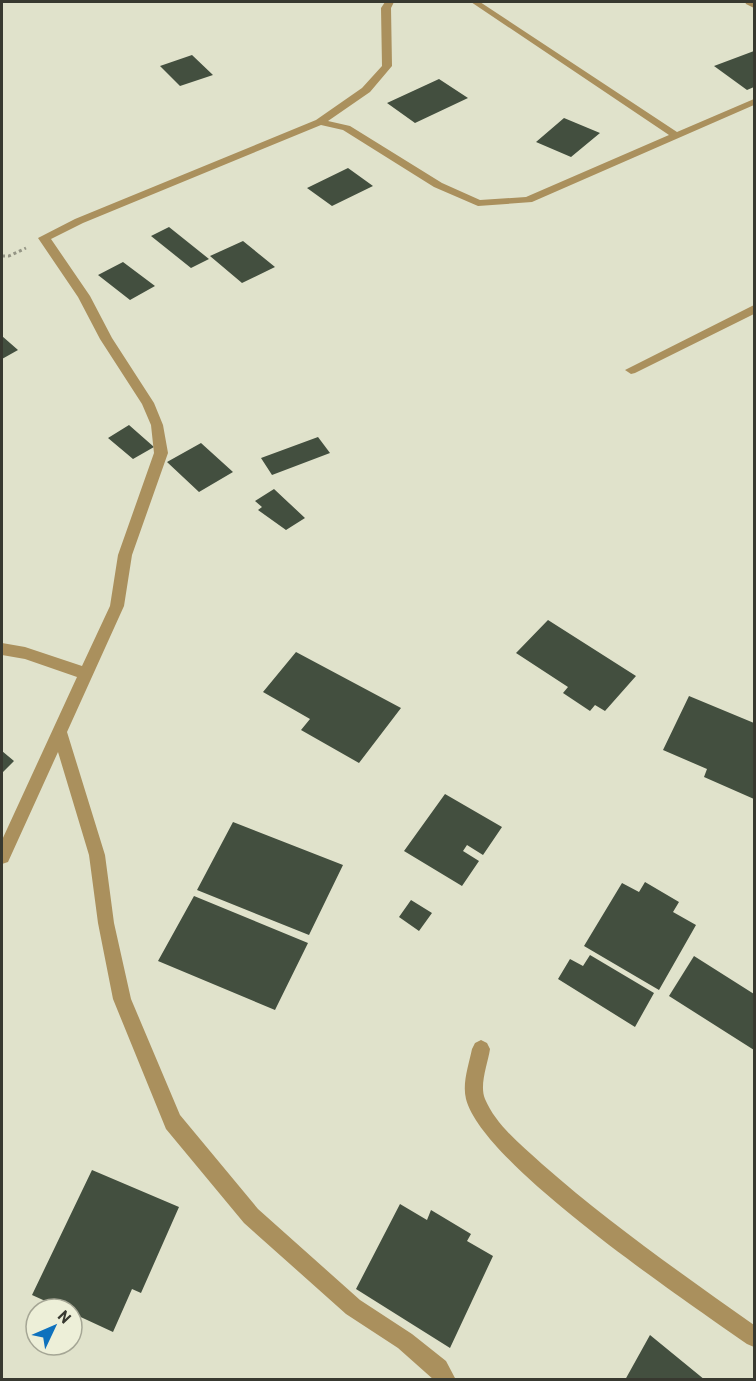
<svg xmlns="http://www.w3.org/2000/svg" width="756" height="1381" viewBox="0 0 756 1381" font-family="Barlow,sans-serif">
  <rect width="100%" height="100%" fill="#e0e2cb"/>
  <path fill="#434f3f" d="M 754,51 L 754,87 L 747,90 L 714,66 Z
    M 192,55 L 213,75 L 180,86 L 160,66 Z
    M 439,79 L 468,98 L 415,123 L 387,103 Z
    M 564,118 L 600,133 L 571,157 L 536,142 Z
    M 348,168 L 373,186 L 332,206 L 307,188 Z
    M 169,227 L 209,259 L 191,268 L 151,236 Z
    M 243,241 L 275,267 L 242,283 L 210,256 Z
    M 123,262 L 155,286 L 130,300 L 98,275 Z
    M 2,336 L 18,350 L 2,359 Z
    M 129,425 L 154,447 L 133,459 L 108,438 Z
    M 318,437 L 330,453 L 272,475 L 261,458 Z
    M 201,443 L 233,472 L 199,492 L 167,462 Z
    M 274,489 L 305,518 L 286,530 L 258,510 L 262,507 L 255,501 Z
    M 548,620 L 636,676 L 605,711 L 595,705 L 590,711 L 563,693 L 568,687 L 516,653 Z
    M 296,652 L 401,708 L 359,763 L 301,730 L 310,719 L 263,692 Z
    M 689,696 L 754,723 L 754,799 L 704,777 L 707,769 L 663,750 Z
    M 2,751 L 14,761 L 2,773 Z
    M 445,794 L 502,827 L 483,855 L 467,845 L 463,851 L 479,861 L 462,886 L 404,851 Z
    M 233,822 L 343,865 L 309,935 L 197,890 Z
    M 645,882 L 679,902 L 673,912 L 696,925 L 659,990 L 584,946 L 622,883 L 639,892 Z
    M 194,896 L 308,943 L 275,1010 L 158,961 Z
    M 411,900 L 432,913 L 419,931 L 399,917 Z
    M 590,955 L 654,993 L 635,1027 L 558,979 L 570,959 L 583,966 Z
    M 694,956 L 754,994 L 754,1050 L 669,996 Z
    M 92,1170 L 179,1207 L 141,1293 L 132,1289 L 113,1332 L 72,1313 L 72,1309 L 63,1309 L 32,1295 Z
    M 400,1204 L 427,1220 L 431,1210 L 471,1234 L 467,1241 L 493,1256 L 450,1348 L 356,1289 Z
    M 650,1335 L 705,1380 L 625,1380 Z"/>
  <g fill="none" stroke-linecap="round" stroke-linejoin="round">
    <path stroke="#949585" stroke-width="3" stroke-dasharray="3 3" stroke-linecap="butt" d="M 2,256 L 9,256 L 26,248"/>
    <path fill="#aa905d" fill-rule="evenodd" d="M 385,2 L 394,2 L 391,8 L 392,66 L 370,92 L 328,121 L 350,126 L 442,183 L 480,200 L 526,197 L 669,135 L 471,2 L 480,2 L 677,132 L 754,99 L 754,105 L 532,202 L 478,206 L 434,187 L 343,130 L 321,125 L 83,223 L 51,239 L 90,296 L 112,338 L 154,403 L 163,425 L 168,453 L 132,555 L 124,606 L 67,732 L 105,855 L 114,923 L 131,999 L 180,1115 L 258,1209 L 360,1300 L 412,1334 L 446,1361 L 456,1380 L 434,1380 L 398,1348 L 346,1314 L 244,1223 L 166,1129 L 113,999 L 98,923 L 89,855 L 58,752 L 8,862 L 2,864 L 2,840 L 77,677 L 25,659 L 2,655 L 2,643 L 25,647 L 82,666 L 110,606 L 118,555 L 154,453 L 151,425 L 142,404 L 100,339 L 78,297 L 38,238 L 75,219 L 316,120 L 362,88 L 382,66 L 381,8 Z
      M 745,2 L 754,2 L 754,8 L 746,4 Z
      M 754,305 L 754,314 L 635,373 L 631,374 L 625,370 Z
      M 481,1040 L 487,1043 L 490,1049 C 488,1063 479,1085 485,1099 C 496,1125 521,1145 542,1164 C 609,1223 682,1274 754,1325 L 754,1347 L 747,1344 C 686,1301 483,1165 466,1099 C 462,1083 469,1064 472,1049 L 475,1043 Z"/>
  </g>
  <rect width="756" height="1381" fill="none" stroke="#383930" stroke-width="6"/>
  <g transform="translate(54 1327) rotate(46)"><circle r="28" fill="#edefd8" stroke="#a5a695" stroke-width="1.5"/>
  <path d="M0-4.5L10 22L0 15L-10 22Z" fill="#0e71bd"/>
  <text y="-9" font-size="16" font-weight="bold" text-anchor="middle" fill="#383930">N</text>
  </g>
</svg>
